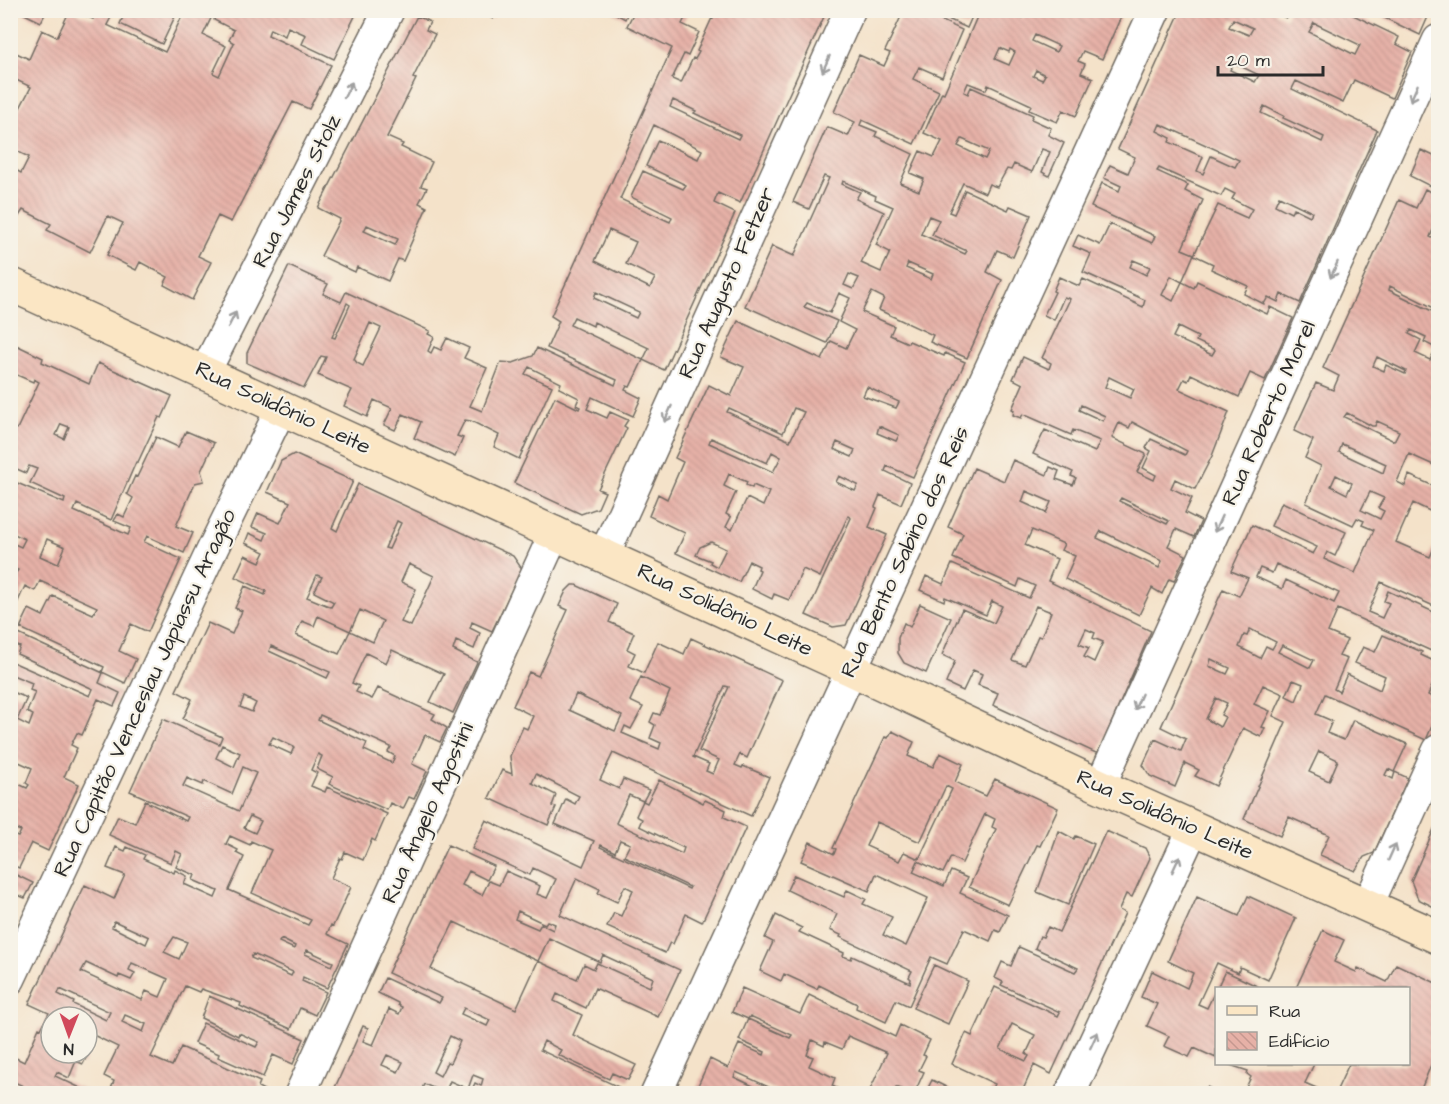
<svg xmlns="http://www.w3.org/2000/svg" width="1449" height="1104" viewBox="0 0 1449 1104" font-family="'Architects Daughter',sans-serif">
  <defs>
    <pattern id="building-back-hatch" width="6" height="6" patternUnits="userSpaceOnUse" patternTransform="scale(1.5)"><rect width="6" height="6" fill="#e6b1a7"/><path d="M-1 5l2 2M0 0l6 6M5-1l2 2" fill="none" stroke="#c59890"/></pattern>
  </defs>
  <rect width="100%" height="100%" fill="#f7f3e8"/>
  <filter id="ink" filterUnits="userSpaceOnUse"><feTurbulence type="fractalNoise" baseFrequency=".0167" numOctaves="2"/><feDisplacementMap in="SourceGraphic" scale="12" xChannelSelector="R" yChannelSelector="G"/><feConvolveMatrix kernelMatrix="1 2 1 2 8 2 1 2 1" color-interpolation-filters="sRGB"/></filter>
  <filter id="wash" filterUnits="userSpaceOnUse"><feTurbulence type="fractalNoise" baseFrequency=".008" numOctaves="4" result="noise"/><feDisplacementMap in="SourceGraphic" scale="24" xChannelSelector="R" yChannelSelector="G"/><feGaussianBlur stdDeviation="1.35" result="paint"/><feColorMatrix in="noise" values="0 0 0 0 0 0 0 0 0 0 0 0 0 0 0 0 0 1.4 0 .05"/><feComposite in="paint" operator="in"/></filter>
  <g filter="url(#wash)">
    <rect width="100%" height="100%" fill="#f4e2c9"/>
    <g id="blocks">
      <path fill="url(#building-back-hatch)" fill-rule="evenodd" d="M 16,10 L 47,10 L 41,22 Z
        M 70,10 L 93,19 L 97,10 L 115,10 L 107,25 L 165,52 L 185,10 L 215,10 L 203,35 L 226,46 L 213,73 L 219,76 L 234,43 L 229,40 L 234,30 L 214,20 L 218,10 L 348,10 L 356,14 L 334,59 L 302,44 L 306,35 L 288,27 L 285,36 L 270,29 L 268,35 L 331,65 L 309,109 L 293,102 L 231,222 L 218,216 L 198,256 L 211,262 L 192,300 L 164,285 L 168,277 L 140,262 L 136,270 L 107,255 L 123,223 L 108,216 L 90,252 L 47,230 L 51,224 L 23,210 L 19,216 L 10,212 L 10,167 L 21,173 L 29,157 L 10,148 L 10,127 L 31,87 L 10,77 L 10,50 L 29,59 L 42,30 L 57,37 Z
        M 126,10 L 155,11 L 178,10 L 162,44 L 120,24 Z
        M 477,10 L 497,10 L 493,19 Z
        M 609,10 L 629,10 L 625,19 Z
        M 635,10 L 658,12 L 659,10 L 689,10 L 682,24 L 699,32 L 688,56 L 684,54 L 672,79 L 681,83 L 693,58 L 695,59 L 699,52 L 697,51 L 712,18 L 713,19 L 718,10 L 827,10 L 740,203 L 718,193 L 714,203 L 735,213 L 664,370 L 643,360 L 630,387 L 627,386 L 625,390 L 641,398 L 633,416 L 592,397 L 587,409 L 607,418 L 610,412 L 628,420 L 624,426 L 627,428 L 598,489 L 605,492 L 598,508 L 581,514 L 514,483 L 555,397 L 579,409 L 580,407 L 576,405 L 579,398 L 559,388 L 561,383 L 529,367 L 525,374 L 552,386 L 519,459 L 494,447 L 499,435 L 471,421 L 465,420 L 457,436 L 463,438 L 455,457 L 414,438 L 421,422 L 403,414 L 395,430 L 384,425 L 392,408 L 374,400 L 367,417 L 344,406 L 352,390 L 318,375 L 326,357 L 321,356 L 304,388 L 247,363 L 247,353 L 289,266 L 328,284 L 323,294 L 341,302 L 346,292 L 430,331 L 428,334 L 434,337 L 428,351 L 431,353 L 434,347 L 441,350 L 447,338 L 469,348 L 464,358 L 487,368 L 470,406 L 482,411 L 501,362 L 513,363 L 533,356 L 537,348 L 615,385 L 617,380 L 547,348 L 559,321 L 551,316 L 672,48 L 627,26 ZM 673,100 L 696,111 L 694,113 L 740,135 L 738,139 L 670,107 ZM 654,125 L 702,150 L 698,159 L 658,140 L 646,166 L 686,185 L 683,189 L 643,171 L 631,197 L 672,217 L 670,222 L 620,199 ZM 609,230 L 636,242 L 626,264 L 655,278 L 650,288 L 595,261 ZM 596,292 L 639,312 L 636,318 L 594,298 ZM 347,303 L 350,305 L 335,338 L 332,337 ZM 574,317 L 593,326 L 594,322 L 649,348 L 643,360 L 570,325 ZM 370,323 L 381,328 L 363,366 L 357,363 L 354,359 Z
        M 904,10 L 919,10 L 962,30 L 942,77 L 919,67 L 913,79 L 939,91 L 914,144 L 862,120 L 860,125 L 877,132 L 875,136 L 913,154 L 900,183 L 919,191 L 924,179 L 910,173 L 920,151 L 934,157 L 942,141 L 924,133 L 942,92 L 944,93 L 980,10 L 1008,10 L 1023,18 L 1027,10 L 1124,10 L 1102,59 L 1083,51 L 1078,61 L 1085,64 L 1081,73 L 1093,78 L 1076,116 L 1063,110 L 1057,122 L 1029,110 L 1031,105 L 988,85 L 986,90 L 968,83 L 964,92 L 968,94 L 971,87 L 1033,115 L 1031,119 L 1051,128 L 1048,135 L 1064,143 L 1049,176 L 1042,172 L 1050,152 L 1042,149 L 1032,172 L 1014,164 L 1011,170 L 1007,169 L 997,187 L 989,184 L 985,193 L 963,183 L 949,212 L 954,214 L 965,190 L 1008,210 L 1010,206 L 1031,215 L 1013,257 L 997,250 L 987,272 L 1002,280 L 967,358 L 930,342 L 933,335 L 879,310 L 884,298 L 872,292 L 862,312 L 894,326 L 890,335 L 908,343 L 909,341 L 944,356 L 945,353 L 965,362 L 913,477 L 887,466 L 885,471 L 910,483 L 901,504 L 880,495 L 875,507 L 877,508 L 869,527 L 887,535 L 846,625 L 833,627 L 806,615 L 851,518 L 848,516 L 820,577 L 803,569 L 789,600 L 774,594 L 772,599 L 752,589 L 760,570 L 758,569 L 759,566 L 749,561 L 739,582 L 676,553 L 685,533 L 649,516 L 658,494 L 667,499 L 683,462 L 675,458 L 709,385 L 731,396 L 744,367 L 721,357 L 738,321 L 822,360 L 831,341 L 846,348 L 855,330 L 839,322 L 850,298 L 839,293 L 830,313 L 807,303 L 804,307 L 837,321 L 827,343 L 745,306 L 772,246 L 794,256 L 829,178 L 824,176 L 809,209 L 793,202 L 827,127 L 848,136 L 855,122 L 834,112 L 859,55 L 884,66 L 890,53 L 885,51 ZM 1035,35 L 1059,46 L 1056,52 L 1032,41 ZM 1000,48 L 1009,52 L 1010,49 L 1015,52 L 1009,65 L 995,59 ZM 1036,70 L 1045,75 L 1042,80 L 1033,76 ZM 962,139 L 989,151 L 985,159 L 958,146 ZM 843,181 L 876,196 L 875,199 L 893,207 L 876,245 L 890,252 L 881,272 L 861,263 L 884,212 L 856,199 L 860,192 L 842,184 ZM 929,216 L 939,220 L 932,235 L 967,251 L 965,254 L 921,234 ZM 908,263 L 933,274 L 931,279 L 906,268 ZM 849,274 L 859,278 L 853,289 L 844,285 ZM 867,387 L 899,402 L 896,408 L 863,396 ZM 729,408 L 783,433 L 794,408 L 804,412 L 790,441 L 727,412 ZM 879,426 L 899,435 L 896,441 L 877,433 ZM 711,438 L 767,463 L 772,452 L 781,457 L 773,472 L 709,443 ZM 837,442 L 855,450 L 852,457 L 834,449 ZM 729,474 L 747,482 L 746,485 L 752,488 L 753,485 L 769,492 L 763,506 L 747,498 L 732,530 L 726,527 L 731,517 L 726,514 L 736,492 L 724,486 ZM 839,476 L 858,485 L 855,491 L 836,482 ZM 711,542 L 726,549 L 717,567 L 710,563 L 711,561 L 696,555 L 700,547 Z
        M 929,10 L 975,10 L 967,28 Z
        M 1181,10 L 1277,10 L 1275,13 L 1286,18 L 1289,10 L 1343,10 L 1399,37 L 1396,44 L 1412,52 L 1392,98 L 1354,80 L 1343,103 L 1296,81 L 1292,89 L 1377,130 L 1300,303 L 1281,294 L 1278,302 L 1268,297 L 1264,304 L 1244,294 L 1248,286 L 1211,269 L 1213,264 L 1194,255 L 1218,205 L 1247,218 L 1252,209 L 1232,199 L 1235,194 L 1225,189 L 1221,196 L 1159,168 L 1157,171 L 1188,185 L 1185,191 L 1203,200 L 1182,249 L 1194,254 L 1182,282 L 1194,288 L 1197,281 L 1267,314 L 1270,307 L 1293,318 L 1265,380 L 1250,373 L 1239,397 L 1191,374 L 1188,381 L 1184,379 L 1179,389 L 1229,412 L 1212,456 L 1195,489 L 1175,479 L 1171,488 L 1192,498 L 1185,513 L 1201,521 L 1194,537 L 1176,529 L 1168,546 L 1186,555 L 1179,569 L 1174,581 L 1169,579 L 1162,594 L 1152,588 L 1139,615 L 1065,579 L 1075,556 L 1061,550 L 1064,544 L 1032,530 L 1025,545 L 1057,559 L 1048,581 L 1151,631 L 1098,754 L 993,705 L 998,693 L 978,685 L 982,674 L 973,670 L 963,691 L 946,683 L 955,661 L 942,655 L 962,609 L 994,623 L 1002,606 L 992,601 L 986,615 L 945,597 L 944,601 L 920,590 L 926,576 L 943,584 L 952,564 L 1029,598 L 1035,586 L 1020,579 L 1017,587 L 953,558 L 963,534 L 948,527 L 974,468 L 1004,481 L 1013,460 L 1047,475 L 1050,467 L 1059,471 L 1056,479 L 1073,485 L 1076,478 L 1071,476 L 1073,472 L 1033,454 L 1045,430 L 1095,452 L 1100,441 L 1073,430 L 1071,435 L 1023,414 L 1021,418 L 1013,415 L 1014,410 L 1012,409 L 1023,384 L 1013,379 L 1023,357 L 1049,369 L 1051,363 L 1042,358 L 1070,299 L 1064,297 L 1054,320 L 1044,315 L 1055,292 L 1053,291 L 1059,277 L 1079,286 L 1083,279 L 1143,307 L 1145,300 L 1083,272 L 1091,254 L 1073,246 L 1078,235 L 1100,245 L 1110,224 L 1152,243 L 1155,236 L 1091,207 L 1102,183 L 1119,191 L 1121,186 L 1104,178 L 1110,165 L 1128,173 L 1135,157 L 1118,149 ZM 1233,19 L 1253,28 L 1249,35 L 1229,27 ZM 1314,23 L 1360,45 L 1355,55 L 1309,32 ZM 1234,63 L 1259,75 L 1255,82 L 1230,70 ZM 1264,106 L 1284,116 L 1283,118 L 1324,137 L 1322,142 L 1261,113 ZM 1160,124 L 1239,160 L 1235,167 L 1211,156 L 1203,174 L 1197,171 L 1203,157 L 1169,142 L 1171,138 L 1157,131 ZM 1279,196 L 1312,212 L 1310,216 L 1294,208 L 1291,213 L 1275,205 ZM 1133,260 L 1150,267 L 1146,275 L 1130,267 ZM 1171,276 L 1182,282 L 1173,301 L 1162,295 ZM 1178,327 L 1198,337 L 1196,341 L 1215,350 L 1212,355 L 1173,337 ZM 1109,377 L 1134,389 L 1130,398 L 1105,387 ZM 1081,405 L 1105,416 L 1103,421 L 1079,410 ZM 1132,422 L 1187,451 L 1185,455 L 1151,439 L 1146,448 L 1151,451 L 1143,468 L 1156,475 L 1154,480 L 1137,472 L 1146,454 L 1112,438 L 1119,423 L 1129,428 ZM 1026,491 L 1051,502 L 1046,513 L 1022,502 ZM 1121,498 L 1169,521 L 1167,524 L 1119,501 ZM 1101,531 L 1162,561 L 1159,568 L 1097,538 ZM 1036,606 L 1051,612 L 1041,637 L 1038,636 L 1025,665 L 1012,660 ZM 1086,629 L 1095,633 L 1093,638 L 1103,642 L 1094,662 L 1084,657 L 1089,648 L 1079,644 Z
        M 1368,10 L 1431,10 L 1420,35 Z
        M 417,16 L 430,22 L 426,30 L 435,34 L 413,78 L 416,79 L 387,137 L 403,144 L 401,147 L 432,162 L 421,186 L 427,188 L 419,203 L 427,207 L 403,261 L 398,259 L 388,281 L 357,267 L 355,272 L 321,256 L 340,219 L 318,208 ZM 367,225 L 398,239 L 395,245 L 364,231 Z
        M 1421,150 L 1438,158 L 1438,190 L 1410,176 Z
        M 1425,189 L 1438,196 L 1438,226 L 1435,225 L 1430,237 L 1438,241 L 1438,310 L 1390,286 L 1389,290 L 1438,314 L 1437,322 L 1438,323 L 1438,467 L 1409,454 L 1397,482 L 1405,486 L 1409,475 L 1438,488 L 1438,515 L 1413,503 L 1396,542 L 1430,557 L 1438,538 L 1438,608 L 1381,582 L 1368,612 L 1382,618 L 1389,603 L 1384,601 L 1388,591 L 1438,614 L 1438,654 L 1338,609 L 1328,632 L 1347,640 L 1339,656 L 1347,659 L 1334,689 L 1339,692 L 1347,674 L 1380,690 L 1385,676 L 1355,663 L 1363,647 L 1375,652 L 1383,635 L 1422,652 L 1421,655 L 1438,663 L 1438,676 L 1437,675 L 1428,695 L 1438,700 L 1438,712 L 1426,740 L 1325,694 L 1316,714 L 1332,721 L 1327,733 L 1344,740 L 1353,720 L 1407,744 L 1394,772 L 1388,769 L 1385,775 L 1393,779 L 1395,772 L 1408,778 L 1374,853 L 1364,857 L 1355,871 L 1320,855 L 1329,835 L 1289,817 L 1280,836 L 1244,819 L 1286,722 L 1273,716 L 1283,694 L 1263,685 L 1254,704 L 1270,711 L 1262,727 L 1265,728 L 1261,737 L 1243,728 L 1216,786 L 1195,776 L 1199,770 L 1185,763 L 1175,787 L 1150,776 L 1143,765 L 1155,739 L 1181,751 L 1186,739 L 1161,727 L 1223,589 L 1239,596 L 1248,578 L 1231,571 L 1252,525 L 1313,554 L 1317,547 L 1271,526 L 1282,502 L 1346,532 L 1335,556 L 1327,552 L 1324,559 L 1355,573 L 1374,530 L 1362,525 L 1364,521 L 1357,518 L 1353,525 L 1306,503 L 1321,466 L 1305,458 L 1313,440 L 1294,431 L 1316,383 L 1333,390 L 1339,376 L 1323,368 L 1399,200 L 1416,208 ZM 1411,330 L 1426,337 L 1424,342 L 1436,348 L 1430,360 L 1415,353 L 1421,340 L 1409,334 ZM 1377,357 L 1406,371 L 1405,374 L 1386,365 L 1384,371 L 1373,366 ZM 1347,413 L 1372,426 L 1375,426 L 1377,421 L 1399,431 L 1394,441 L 1344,417 ZM 1342,444 L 1386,464 L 1383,473 L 1339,452 ZM 1336,475 L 1352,483 L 1347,494 L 1331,486 ZM 1370,492 L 1384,498 L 1378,508 L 1384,511 L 1380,519 L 1361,510 ZM 1276,564 L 1339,593 L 1334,603 L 1286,580 L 1282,589 L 1256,577 L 1260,568 L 1272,573 ZM 1250,629 L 1276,642 L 1272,649 L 1266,646 L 1260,658 L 1239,647 L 1244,635 L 1247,636 ZM 1282,645 L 1314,660 L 1310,668 L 1278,652 ZM 1211,659 L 1230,668 L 1227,674 L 1209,666 ZM 1293,680 L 1303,684 L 1296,701 L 1286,696 ZM 1216,698 L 1227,703 L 1221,715 L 1225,717 L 1220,727 L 1206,719 ZM 1319,751 L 1338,760 L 1329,781 L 1309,772 Z
        M 14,344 L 43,358 L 42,362 L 89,384 L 98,363 L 172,396 L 162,418 L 159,417 L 138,462 L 136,462 L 111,520 L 77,504 L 74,511 L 128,535 L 131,528 L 114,521 L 118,514 L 124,517 L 133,498 L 127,494 L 135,476 L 137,477 L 156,437 L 178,447 L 186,431 L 214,443 L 201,471 L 204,481 L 195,483 L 176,526 L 193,533 L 184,553 L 147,536 L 144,542 L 181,559 L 148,632 L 131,624 L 119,651 L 136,659 L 125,683 L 102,672 L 104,667 L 20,628 L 29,609 L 43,616 L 53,596 L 93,614 L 97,607 L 40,581 L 35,591 L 25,586 L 10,619 L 10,572 L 15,574 L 18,570 L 10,567 L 10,542 L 21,547 L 25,539 L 10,532 L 10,480 L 64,503 L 65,499 L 30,483 L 37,469 L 29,466 L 26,473 L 10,466 L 10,431 L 13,427 L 17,429 L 39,382 L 34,379 L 33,382 L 10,372 L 10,352 ZM 61,424 L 69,427 L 64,439 L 56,435 ZM 47,539 L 65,547 L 58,564 L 40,556 Z
        M 294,454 L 353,481 L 332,528 L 337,531 L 358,484 L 513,556 L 522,569 L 492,631 L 472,622 L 470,628 L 480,633 L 474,649 L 456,641 L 453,650 L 477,662 L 453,713 L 430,702 L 444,674 L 392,650 L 386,663 L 366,653 L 352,683 L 359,686 L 356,692 L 372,699 L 378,688 L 435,714 L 432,719 L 447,728 L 440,742 L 425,735 L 412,764 L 427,771 L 414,799 L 409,797 L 403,809 L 390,803 L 387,810 L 329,784 L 333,777 L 317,769 L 322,756 L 318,754 L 311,770 L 317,773 L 311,786 L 325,792 L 327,787 L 387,814 L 375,841 L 372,839 L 363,860 L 345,852 L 342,859 L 340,858 L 331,878 L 351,887 L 333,926 L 331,925 L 327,934 L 348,944 L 327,988 L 303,977 L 302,981 L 326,992 L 315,1015 L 300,1008 L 291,1029 L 240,1006 L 241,1003 L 201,989 L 199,992 L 185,986 L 151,1057 L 172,1066 L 181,1047 L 260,1082 L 258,1087 L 271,1094 L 109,1094 L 114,1081 L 104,1076 L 118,1047 L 87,1032 L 87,1017 L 51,1017 L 51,1053 L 88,1054 L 83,1064 L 76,1061 L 69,1078 L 57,1072 L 55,1076 L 93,1094 L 30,1094 L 32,1090 L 12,1081 L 10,1078 L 10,1055 L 24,1062 L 39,1028 L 41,1029 L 49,1013 L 29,1004 L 85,885 L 114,899 L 125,875 L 107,868 L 116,847 L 125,851 L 127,847 L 145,855 L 143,859 L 174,873 L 175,870 L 187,876 L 184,884 L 215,898 L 218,891 L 193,880 L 195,875 L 176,867 L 182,854 L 176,851 L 171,863 L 109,835 L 118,816 L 135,823 L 145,801 L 186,821 L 188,817 L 130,791 L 163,719 L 219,744 L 222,737 L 183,719 L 192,699 L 176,691 L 208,623 L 232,634 L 242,611 L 235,608 L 245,586 L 265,595 L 266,591 L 235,577 L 245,555 L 260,562 L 265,552 L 245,543 L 249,533 L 264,540 L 267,533 L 252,527 L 258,513 L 280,523 L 290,502 L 267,492 L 281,461 ZM 397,521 L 401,523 L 389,549 L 385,548 ZM 409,564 L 434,576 L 411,626 L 401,622 L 416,589 L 401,582 ZM 317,575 L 322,577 L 314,592 L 334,602 L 331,607 L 307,597 ZM 360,610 L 383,621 L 373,642 L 350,631 L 339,654 L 296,635 L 302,621 L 314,626 L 318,616 L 350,631 ZM 271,646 L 330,672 L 327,678 L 269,651 ZM 244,697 L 256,703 L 252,712 L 240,707 ZM 320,715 L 391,747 L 388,752 L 395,756 L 392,763 L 364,750 L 367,743 L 318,720 ZM 273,737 L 294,747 L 291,754 L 269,744 ZM 222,745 L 240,753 L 234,767 L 216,758 ZM 243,767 L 256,773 L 239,811 L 183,786 L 187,778 L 203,785 L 204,781 L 232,794 ZM 250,816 L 261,821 L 255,833 L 244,828 ZM 230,836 L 250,845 L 251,841 L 271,850 L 252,893 L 311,920 L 308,925 L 229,890 L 244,857 L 236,853 L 238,850 L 226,844 ZM 114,921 L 149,937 L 146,944 L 112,927 ZM 174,937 L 187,942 L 179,959 L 164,952 ZM 281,939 L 295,946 L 294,949 L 279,942 ZM 307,950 L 333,962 L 331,966 L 305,954 ZM 253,954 L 293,972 L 291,976 L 251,958 ZM 86,963 L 118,978 L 119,975 L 131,980 L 135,973 L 129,970 L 132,963 L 168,979 L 160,997 L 146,991 L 142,1000 L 81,972 ZM 60,989 L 110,1012 L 106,1020 L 73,1004 L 74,1002 L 58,994 ZM 125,1015 L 146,1024 L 143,1032 L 122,1022 Z
        M 572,585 L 576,585 L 617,604 L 609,622 L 634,633 L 627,649 L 635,653 L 629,666 L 644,673 L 658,642 L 684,654 L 691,638 L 782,680 L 747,758 L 740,754 L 735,765 L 742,768 L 743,766 L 769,777 L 751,816 L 613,753 L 600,780 L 619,789 L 623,779 L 649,790 L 643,801 L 629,795 L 616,823 L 682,854 L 684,848 L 639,826 L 642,819 L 636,816 L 643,801 L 647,803 L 659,780 L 703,803 L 705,800 L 726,810 L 724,817 L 746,827 L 702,922 L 686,914 L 673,944 L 670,942 L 665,953 L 607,927 L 614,913 L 621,916 L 633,890 L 625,886 L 617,902 L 598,893 L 600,889 L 577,878 L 560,915 L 680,970 L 658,1017 L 595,988 L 586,1008 L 557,994 L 554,1001 L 582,1015 L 573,1035 L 636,1065 L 628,1080 L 612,1073 L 609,1079 L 558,1055 L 561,1050 L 544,1041 L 540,1050 L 625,1090 L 623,1094 L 470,1094 L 475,1083 L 481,1086 L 483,1079 L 473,1075 L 468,1089 L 450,1081 L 445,1093 L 424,1084 L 420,1094 L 332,1094 L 363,1026 L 368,1028 L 363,1041 L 373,1045 L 389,1009 L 399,1014 L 402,1007 L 398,1005 L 398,1003 L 378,993 L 385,978 L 439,1003 L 442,998 L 388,973 L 448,845 L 494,866 L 487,880 L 469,871 L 462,885 L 482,895 L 489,881 L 499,885 L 506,871 L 540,886 L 537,894 L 547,898 L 556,879 L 533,868 L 530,875 L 472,849 L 486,820 L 583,866 L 594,841 L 555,824 L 566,799 L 575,804 L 579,796 L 536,774 L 532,783 L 556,795 L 552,806 L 556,807 L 548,825 L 489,798 L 502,770 L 512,774 L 510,756 L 523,727 L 527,729 L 533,716 L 513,706 L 529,672 L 538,676 L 568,610 L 559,606 L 566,591 ZM 641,677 L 670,691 L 660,715 L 654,713 L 650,722 L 655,725 L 650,738 L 661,743 L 659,749 L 622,733 L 625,726 L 631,729 L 643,707 L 630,701 ZM 725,686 L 729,687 L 699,751 L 719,760 L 713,774 L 706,771 L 709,764 L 693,757 ZM 576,694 L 622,716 L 615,731 L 569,710 ZM 620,840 L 630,844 L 624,856 L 690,887 L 689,889 L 600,847 L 601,845 L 615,852 ZM 518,911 L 545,924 L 547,921 L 555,924 L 553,930 L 541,924 L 538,929 L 515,919 ZM 454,922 L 538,961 L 549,938 L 600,962 L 603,955 L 653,978 L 650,987 L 597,963 L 594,969 L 584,964 L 577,979 L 538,961 L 516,1009 L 431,969 ZM 464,1008 L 490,1020 L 487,1026 L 461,1014 ZM 450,1036 L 460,1041 L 450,1063 L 447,1062 L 440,1076 L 433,1072 ZM 387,1055 L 403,1062 L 398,1072 L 382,1065 Z
        M 920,604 L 951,618 L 926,673 L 904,663 L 898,653 L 898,638 L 904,623 L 910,627 Z
        M 10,630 L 103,673 L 99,683 L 120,693 L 114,706 L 98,699 L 82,735 L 77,733 L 71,745 L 77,748 L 64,777 L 79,784 L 48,851 L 31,843 L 19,868 L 10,864 L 10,834 L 18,837 L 21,831 L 10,827 L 10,780 L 27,788 L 29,785 L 26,783 L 32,768 L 10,758 L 10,691 L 27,698 L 17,720 L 29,726 L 33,715 L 27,712 L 35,692 L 30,690 L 32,683 L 10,674 L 10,661 L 90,696 L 93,689 L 17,654 L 20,647 L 10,643 Z
        M 892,731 L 914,742 L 908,756 L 933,767 L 940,753 L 963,764 L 955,782 L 986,796 L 995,779 L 1058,808 L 1040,846 L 1037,845 L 1008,905 L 969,887 L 996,829 L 992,827 L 995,819 L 985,814 L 962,863 L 951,857 L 943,873 L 918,861 L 913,872 L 944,886 L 951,871 L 967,878 L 960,893 L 1008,915 L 1000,932 L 995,930 L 990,941 L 964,929 L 947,964 L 931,957 L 909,1006 L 896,1000 L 886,1022 L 856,1008 L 857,1004 L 819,985 L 817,989 L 784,974 L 781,981 L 760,971 L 773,942 L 765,938 L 776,915 L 802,928 L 799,932 L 844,953 L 843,956 L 851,959 L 852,956 L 910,983 L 911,979 L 909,977 L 912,971 L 840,937 L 841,935 L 830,930 L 837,914 L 787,890 L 794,875 L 844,897 L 847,890 L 866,899 L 863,904 L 892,917 L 883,935 L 906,946 L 928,898 L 876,874 L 869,891 L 801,861 L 810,842 L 834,854 L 836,849 L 833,848 L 885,737 L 888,738 ZM 946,786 L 952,789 L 919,859 L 904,852 L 899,861 L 866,846 L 877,822 L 920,842 Z
        M 1438,820 L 1438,909 L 1418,899 L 1411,881 Z
        M 1059,831 L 1074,839 L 1076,836 L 1094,844 L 1068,905 L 1037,892 Z
        M 1106,831 L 1145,848 L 1150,858 L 1132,897 L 1126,894 L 1119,910 L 1125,913 L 1051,1074 L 1034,1065 L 1022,1092 L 1025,1094 L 990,1094 L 995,1084 L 952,1064 L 966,1033 L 972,1036 L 995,987 L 1058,1016 L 1060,1012 L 1001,985 L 1003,982 L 995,978 L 1002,962 L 1011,966 L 1019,947 L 1075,972 L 1078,968 L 1035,948 L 1040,936 L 1043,937 L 1048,927 L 1059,932 ZM 1012,1024 L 1035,1035 L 1026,1054 L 1029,1056 L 1026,1061 L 1000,1049 Z
        M 10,872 L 33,883 L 25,898 L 10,892 Z
        M 1248,896 L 1296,918 L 1268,980 L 1240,967 L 1238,973 L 1217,963 L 1198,1004 L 1207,1008 L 1216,989 L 1216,1058 L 1194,1048 L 1189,1057 L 1164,1046 L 1169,1036 L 1147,1026 L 1157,1004 L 1141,997 L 1152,971 L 1187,988 L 1193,973 L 1168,961 L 1197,897 L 1239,916 Z
        M 1323,930 L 1344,940 L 1334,962 L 1356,972 L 1358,968 L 1387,982 L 1396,964 L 1438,984 L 1438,1048 L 1419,1094 L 1335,1094 L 1349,1064 L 1408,1064 L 1408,988 L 1296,988 Z
        M 934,965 L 968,981 L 948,1024 L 913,1008 Z
        M 1225,971 L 1261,988 L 1217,988 Z
        M 742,988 L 800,1014 L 809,995 L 895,1037 L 900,1025 L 930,1040 L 923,1055 L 926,1056 L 919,1070 L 924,1072 L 914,1094 L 896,1087 L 893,1094 L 868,1094 L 887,1053 L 848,1036 L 842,1049 L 825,1042 L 824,1046 L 812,1040 L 807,1055 L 813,1057 L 809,1066 L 835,1078 L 832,1086 L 849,1094 L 784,1094 L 736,1072 L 734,1077 L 770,1094 L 694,1094 L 710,1059 L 728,1068 L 739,1044 L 764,1055 L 765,1052 L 739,1040 L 748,1019 L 790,1038 L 792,1035 L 750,1016 L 748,1019 L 732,1012 Z
        M 209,996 L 304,1039 L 293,1064 L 273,1055 L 263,1077 L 218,1057 L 219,1054 L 194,1043 L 203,1023 L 256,1047 L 259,1042 L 239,1033 L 238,1036 L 201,1018 Z
        M 1227,1064 L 1314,1064 L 1305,1083 L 1330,1094 L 1243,1094 L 1251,1077 L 1247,1074 L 1248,1071 Z
        M 932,1080 L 960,1094 L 925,1094 Z
        M 10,1084 L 29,1094 L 10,1094 Z
        M 1207,1087 L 1222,1094 L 1204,1094 Z"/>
    </g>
  </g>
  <g filter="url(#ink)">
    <use href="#blocks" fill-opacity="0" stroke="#716b62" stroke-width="1.5"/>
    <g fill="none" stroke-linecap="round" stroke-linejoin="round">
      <g stroke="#716b62" stroke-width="33">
        <path id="street" d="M 205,372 L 389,10
          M 604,555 L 850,10
          M 1100,786 L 1438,40
          M 1368,905 L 1438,750
          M 10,979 L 211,552 L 282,407
          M 300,1094 L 555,532
          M 656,1094 L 1155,10
          M 1070,1094 L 1193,829"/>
      </g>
      <g stroke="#716b62" stroke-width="36">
        <path id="secondary" d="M 10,284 L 851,669 L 1100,786 L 1438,937"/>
      </g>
      <use href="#street" stroke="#fff" stroke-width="30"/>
      <use href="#secondary" stroke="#fbe6c4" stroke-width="33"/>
    </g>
    <defs><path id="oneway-shaft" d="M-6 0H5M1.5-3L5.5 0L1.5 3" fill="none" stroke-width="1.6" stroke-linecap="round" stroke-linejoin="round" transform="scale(1.5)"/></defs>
    <g stroke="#a0a0a0">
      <use href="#oneway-shaft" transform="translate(826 64) rotate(114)"/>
      <use href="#oneway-shaft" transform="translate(348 90) rotate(-63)"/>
      <use href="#oneway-shaft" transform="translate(1414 93) rotate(114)"/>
      <use href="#oneway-shaft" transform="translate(1334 270) rotate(114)"/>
      <use href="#oneway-shaft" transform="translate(232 320) rotate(-63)"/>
      <use href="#oneway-shaft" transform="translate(668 414) rotate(114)"/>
      <use href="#oneway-shaft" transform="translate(1218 524) rotate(114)"/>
      <use href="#oneway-shaft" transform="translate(1138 702) rotate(114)"/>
      <use href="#oneway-shaft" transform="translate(1392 852) rotate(-66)"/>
      <use href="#oneway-shaft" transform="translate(1176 864) rotate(-65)"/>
      <use href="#oneway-shaft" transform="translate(1094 1040) rotate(-65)"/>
    </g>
  </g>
  <g text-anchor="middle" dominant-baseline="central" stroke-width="4.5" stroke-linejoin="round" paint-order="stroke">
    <g font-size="22" fill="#2b2b2b" stroke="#f7f3e8">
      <text transform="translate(297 191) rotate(-63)">Rua James Stolz</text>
      <text transform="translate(727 283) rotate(-66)">Rua Augusto Fetzer</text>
      <text transform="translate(283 408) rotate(25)">Rua Solidônio Leite</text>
      <text transform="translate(1269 413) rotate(-66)">Rua Roberto Morel</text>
      <text transform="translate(905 552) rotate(-65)">Rua Bento Sabino dos Reis</text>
      <text transform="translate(725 610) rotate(25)">Rua Solidônio Leite</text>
      <text transform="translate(145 693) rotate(-65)">Rua Capitão Venceslau Japiassu Aragão</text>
      <text transform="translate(428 813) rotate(-66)">Rua Ângelo Agostini</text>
      <text transform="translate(1165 815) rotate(24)">Rua Solidônio Leite</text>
    </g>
  </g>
  <rect width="1449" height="1104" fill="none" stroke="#f7f3e8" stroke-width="36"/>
  <rect x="1215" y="987" width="195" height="78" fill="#f7f3e8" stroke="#a5a39c" stroke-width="1.5"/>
  <rect x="1227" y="1006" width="30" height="9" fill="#fbe6c4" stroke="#a5a39c" stroke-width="1.5"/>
  <text x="1269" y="1017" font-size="18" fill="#2b2b2b">Rua</text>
  <rect x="1227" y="1032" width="30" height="18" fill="url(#building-back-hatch)" stroke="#a5a39c" stroke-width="1.5"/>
  <text x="1269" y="1047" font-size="18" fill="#2b2b2b">Edifício</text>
  <g transform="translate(69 1035) rotate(181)"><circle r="28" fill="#f7f3e8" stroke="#a5a39c" stroke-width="1.5"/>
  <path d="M0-4.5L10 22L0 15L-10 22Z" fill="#d1495b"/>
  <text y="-9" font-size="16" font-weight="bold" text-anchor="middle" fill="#2b2b2b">N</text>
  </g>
  <path d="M1218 66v9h105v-9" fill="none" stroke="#2b2b2b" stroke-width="3"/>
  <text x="1227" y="66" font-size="18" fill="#2b2b2b" stroke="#f7f3e8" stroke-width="4.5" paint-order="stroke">20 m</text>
</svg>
